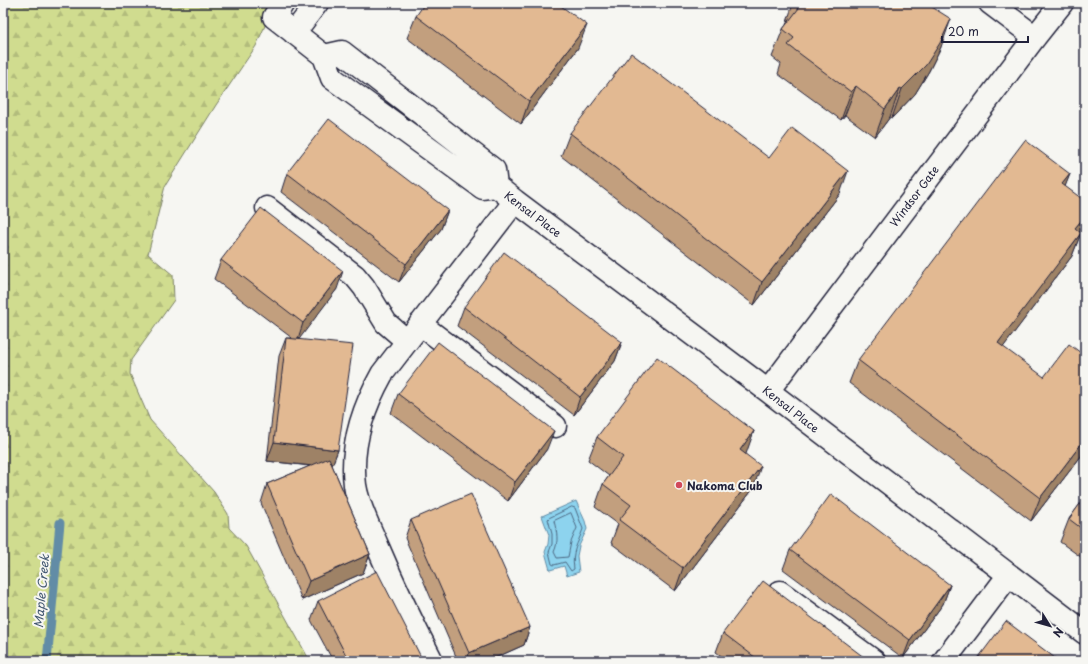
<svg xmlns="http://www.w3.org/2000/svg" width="1088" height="664" viewBox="0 0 1088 664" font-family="'Playpen Sans',sans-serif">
  <defs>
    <pattern id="forest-firs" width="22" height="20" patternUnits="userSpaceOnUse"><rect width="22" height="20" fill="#d0dc8f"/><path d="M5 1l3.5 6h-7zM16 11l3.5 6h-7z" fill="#b2bc7c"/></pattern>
  </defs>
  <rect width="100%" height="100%" fill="#f6f6f2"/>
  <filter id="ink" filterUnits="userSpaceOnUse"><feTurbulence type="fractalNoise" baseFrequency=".025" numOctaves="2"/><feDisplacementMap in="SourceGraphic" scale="8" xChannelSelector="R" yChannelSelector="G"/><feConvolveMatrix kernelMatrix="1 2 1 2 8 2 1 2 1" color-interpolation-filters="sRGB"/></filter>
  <g filter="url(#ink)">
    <path fill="url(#forest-firs)" stroke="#797f65" d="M 3,3 L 275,3 L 256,46 L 216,105 L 165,186 L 148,254 L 173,275 L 174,300 L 131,360 L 130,374 L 150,420 L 214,492 L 228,514 L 229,528 L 246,546 L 310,661 L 3,661 L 3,261 L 8,247 L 3,238 Z"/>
    <path fill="#8dd3ee" stroke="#628ca6" d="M 576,501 L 585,521 L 587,529 L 579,546 L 577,556 L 579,572 L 567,576 L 564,566 L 550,570 L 545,552 L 548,544 L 549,535 L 542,516 Z"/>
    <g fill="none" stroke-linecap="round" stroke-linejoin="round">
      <path stroke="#4d6983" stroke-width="1" d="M 572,507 L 575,508 L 583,529 C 578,544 571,551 574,569 L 571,571 L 565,562 L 554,565 L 552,564 L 549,552 L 552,544 L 552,534 L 548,519 L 549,518 Z
        M 571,513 L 577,528 L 571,542 L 568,557 L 557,558 L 554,552 C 559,541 557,533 554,521 Z"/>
      <path stroke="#628ca6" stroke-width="9" d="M 47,661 L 60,523"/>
      <g stroke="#22223b" stroke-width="25">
        <path id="minor" d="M 283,3 L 274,17 L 324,56 L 332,78 L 483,188 L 496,186
          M 990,3 L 1035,37
          M 294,33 L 317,3
          M 324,56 L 342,52 L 351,59 L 494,170 L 496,186 L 515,201 L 768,391 L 1085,633
          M 267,208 L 355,276 L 364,287 L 386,323 L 407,341
          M 420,324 L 555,426
          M 768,391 L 1035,37 L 1062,3
          M 780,592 L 874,661
          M 432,661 C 412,623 394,585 377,545 C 369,526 358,506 355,485 C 350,445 363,408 382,374 L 515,201
          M 944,661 L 1008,576"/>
      </g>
      <use href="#minor" stroke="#f6f6f2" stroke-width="22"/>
    </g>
    <path fill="#c29f7e" stroke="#22223b" d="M 787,3 L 928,3 L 941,47 L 929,71 L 915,94 L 892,118 L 890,117 L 875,137 L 845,115 L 841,120 L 778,74 L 781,64 L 772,57 L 783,29 L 786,25 L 792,7 Z
      M 416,16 L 578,48 L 521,124 L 407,38 Z
      M 570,133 L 769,158 L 840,194 L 754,305 L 561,156 Z
      M 287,173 L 448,210 L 441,229 L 399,282 L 281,192 Z
      M 1070,174 L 1065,186 L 1083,229 L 1081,233 L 1072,256 L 1003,347 L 1085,451 L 1031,521 L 849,383 L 858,360 Z
      M 221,260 L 337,289 L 298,339 L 338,450 L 332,465 L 370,554 L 363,573 L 302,600 L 261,503 L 267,484 L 310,466 L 267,461 L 279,356 L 286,338 L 292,338 L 214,279 Z
      M 464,307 L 622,342 L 615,361 L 574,415 L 457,326 Z
      M 398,394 L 547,449 L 508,501 L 391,413 Z
      M 754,431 L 745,454 L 753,489 L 675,591 L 611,543 L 618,524 L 595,507 L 603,484 L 609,476 L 588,460 L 597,437 Z
      M 1085,497 L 1085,560 L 1060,542 L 1069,519 Z
      M 411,520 L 530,627 L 524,645 L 488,661 L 458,661 L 405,538 Z
      M 790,550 L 950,585 L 943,604 L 903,658 L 783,569 Z
      M 318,601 L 423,661 L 333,661 L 311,620 Z
      M 723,633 L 869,661 L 728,661 L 716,652 Z"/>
    <path fill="#9e8266" stroke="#22223b" d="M 951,19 L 941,47 L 929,71 L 915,94 L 892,118 L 902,89 Z
      M 587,25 L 578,48 L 521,124 L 529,101 Z
      M 856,86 L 845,115 L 841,120 L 851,92 Z
      M 900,88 L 890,117 L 875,137 L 885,109 Z
      M 848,171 L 840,194 L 754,305 L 762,282 Z
      M 1070,174 L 1061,197 L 1062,184 Z
      M 448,210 L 441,229 L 399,282 L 406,264 Z
      M 1085,216 L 1085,225 L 1083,229 L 1069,249 L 1081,233 L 1072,256 L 989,366 L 998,343 L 1075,228 Z
      M 343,271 L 337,289 L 297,342 L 303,323 Z
      M 622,342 L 615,361 L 574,415 L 580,397 Z
      M 554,431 L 547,449 L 508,501 L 515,482 Z
      M 754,431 L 746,454 L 731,473 L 740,450 Z
      M 1085,439 L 1085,451 L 1031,521 L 1040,498 Z
      M 274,442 L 338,450 L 331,468 L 267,461 Z
      M 761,466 L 753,489 L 675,591 L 683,568 Z
      M 370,554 L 363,573 L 302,600 L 309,581 Z
      M 950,585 L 943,604 L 903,658 L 910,640 Z
      M 530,627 L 524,645 L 488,661 L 467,661 L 469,653 Z"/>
    <path fill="#e2b992" stroke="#22223b" d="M 425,3 L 557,3 L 587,25 L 529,101 L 416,16 Z
      M 794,3 L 928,3 L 932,7 L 951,19 L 940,43 L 926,65 L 902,89 L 900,88 L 885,109 L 856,86 L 851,92 L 788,45 L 794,38 L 783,29 L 799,8 Z
      M 631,53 L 769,158 L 792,128 L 848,171 L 762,282 L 570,133 Z
      M 329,119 L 448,210 L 406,264 L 287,173 Z
      M 1025,140 L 1070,174 L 1062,184 L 1085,201 L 1085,216 L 1075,228 L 1081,233 L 998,343 L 1044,377 L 1069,344 L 1085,356 L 1085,439 L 1040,498 L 858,360 Z
      M 261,208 L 343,271 L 303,323 L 221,260 Z
      M 504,252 L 622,342 L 580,397 L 464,307 Z
      M 286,338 L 353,345 L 338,450 L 274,442 Z
      M 438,342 L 554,431 L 515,482 L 398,394 Z
      M 657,357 L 754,431 L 740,450 L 761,466 L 683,568 L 619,520 L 631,505 L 603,484 L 623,457 L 597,437 Z
      M 329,458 L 370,554 L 309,581 L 267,484 Z
      M 471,494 L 530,627 L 469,653 L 411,520 Z
      M 831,494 L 950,585 L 910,640 L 790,550 Z
      M 1085,497 L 1085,531 L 1069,519 Z
      M 377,571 L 423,661 L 349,661 L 318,601 Z
      M 763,581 L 869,661 L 760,661 L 723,633 Z
      M 1006,621 L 1059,661 L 976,661 Z"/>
  </g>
  <circle fill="#d1495b" stroke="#f6f6f2" stroke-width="1.5" cx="679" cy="485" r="4"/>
  <g text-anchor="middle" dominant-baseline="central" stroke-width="4" stroke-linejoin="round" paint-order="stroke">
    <g font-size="11" fill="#22223b" stroke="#f6f6f2">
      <text transform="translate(914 196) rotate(-53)">Windsor Gate</text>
      <text transform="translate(533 214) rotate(37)">Kensal Place</text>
      <text transform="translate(791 409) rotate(38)">Kensal Place</text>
    </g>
    <g font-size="11" font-weight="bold" fill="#22223b" stroke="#f6f6f2" text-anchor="start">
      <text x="687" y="485">Nakoma Club</text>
    </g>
    <g font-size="12" font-style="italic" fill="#425771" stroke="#f6f6f2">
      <text transform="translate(41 591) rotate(-85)">Maple Creek</text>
    </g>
  </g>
  <rect width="1088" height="664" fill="none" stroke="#f6f6f2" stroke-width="16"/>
  <rect x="8" y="8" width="1072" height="648" fill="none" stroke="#22223b" stroke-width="1.5" filter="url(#ink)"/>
  <g transform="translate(1050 626) rotate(127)" stroke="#f6f6f2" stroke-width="3" paint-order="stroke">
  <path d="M0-3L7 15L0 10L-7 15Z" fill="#22223b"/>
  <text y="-6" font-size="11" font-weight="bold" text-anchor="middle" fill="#22223b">N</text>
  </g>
  <path d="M942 36v6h86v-6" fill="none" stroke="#22223b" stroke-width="2"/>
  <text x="948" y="36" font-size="12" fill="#22223b" stroke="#f6f6f2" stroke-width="3" paint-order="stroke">20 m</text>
</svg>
